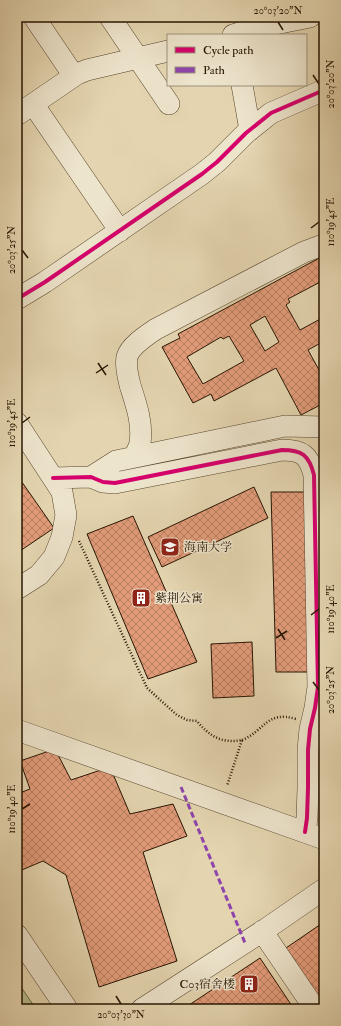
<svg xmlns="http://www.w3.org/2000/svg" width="341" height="1026" viewBox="0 0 341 1026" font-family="'IM FELL Double Pica','Noto Serif SC',serif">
  <defs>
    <pattern id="building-cross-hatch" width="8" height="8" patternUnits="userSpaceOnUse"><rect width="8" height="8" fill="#e39c7a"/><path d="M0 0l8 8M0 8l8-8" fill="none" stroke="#b87e62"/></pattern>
  </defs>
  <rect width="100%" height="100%" fill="#e4d5b0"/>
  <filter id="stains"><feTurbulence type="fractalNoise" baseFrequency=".005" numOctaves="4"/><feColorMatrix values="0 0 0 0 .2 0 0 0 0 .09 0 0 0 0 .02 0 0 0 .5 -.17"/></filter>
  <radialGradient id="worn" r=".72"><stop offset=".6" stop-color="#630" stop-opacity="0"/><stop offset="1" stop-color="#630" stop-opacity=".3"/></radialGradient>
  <path fill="#b5bd8b" stroke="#6e6846" d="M 17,981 L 36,1009 L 17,1009 Z"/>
  <path fill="url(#building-cross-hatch)" stroke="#261401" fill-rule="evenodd" d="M 323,256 L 324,258 L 324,280 L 288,299 L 290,302 L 286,305 L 300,330 L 324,317 L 324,341 L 308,350 L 324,379 L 324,403 L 301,415 L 276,368 L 214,401 L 211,394 L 193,403 L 162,347 L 180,338 L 178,334 ZM 265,316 L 279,342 L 265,351 L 250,325 ZM 229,336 L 244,361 L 203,384 L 187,357 L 221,337 L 223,339 Z
    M 17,475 L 54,528 L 17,553 Z
    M 254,487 L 268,518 L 162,567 L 148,537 Z
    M 271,492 L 309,492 L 314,672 L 276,672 Z
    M 133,516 L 197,662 L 148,679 L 87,534 Z
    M 252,642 L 254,696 L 213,698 L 211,644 Z
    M 55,749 L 71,780 L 110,767 L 130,814 L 173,804 L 187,836 L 143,852 L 177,961 L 99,987 L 66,875 L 43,861 L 17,872 L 17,794 L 30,789 L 20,761 Z
    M 324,922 L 324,1005 L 286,948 Z
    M 260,958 L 294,1009 L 183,1009 Z"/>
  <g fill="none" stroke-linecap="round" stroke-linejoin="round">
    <g stroke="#56442d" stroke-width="22">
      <path id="minor" d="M 34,17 L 74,76
        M 110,17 L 169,104
        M 233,35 L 255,28 L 310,17
        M 242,85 L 250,130
        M 33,104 L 120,231
        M 17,115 L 77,74 L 87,70 L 168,51
        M 17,299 L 45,282 L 202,174 L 217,162 L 246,133 L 271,113 L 324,90
        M 17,423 L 62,492 L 66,515 L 62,537 L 54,557 L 39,575 L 17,589
        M 134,457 C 136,453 139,448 140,443 C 143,423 136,404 130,385 C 128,376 125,366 127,357 C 130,346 147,335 156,329 L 304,252 L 320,246 L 324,246
        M 91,477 L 116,461 L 285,426 L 324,427
        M 53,478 L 91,477 L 103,482 L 115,483 L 282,450 C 302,450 309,455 314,475 L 318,687 L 315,708 L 310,729 L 308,750 L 308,788 L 307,818 L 305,832
        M 17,730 L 324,839
        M 262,931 L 315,1009
        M 17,935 L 67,1009
        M 142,1009 L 266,929 L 324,889"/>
    </g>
    <path stroke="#261401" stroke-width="2.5" stroke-dasharray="1 2" stroke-linecap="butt" d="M 79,541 L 147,688 L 177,715 L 187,720 L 197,721 C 209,736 222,744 242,740 L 227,786
      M 242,740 C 265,731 266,710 296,719"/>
    <use href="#minor" stroke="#ede4cc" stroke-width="21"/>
    <path stroke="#8e44ad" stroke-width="3" stroke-dasharray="6 3" stroke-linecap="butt" d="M 181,787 L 245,943"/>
    <g stroke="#ede4cc" stroke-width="6">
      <path id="cycleway" d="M 17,299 L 45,282 L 202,174 L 217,162 L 246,133 L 271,113 L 324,90
        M 53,478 L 91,477 L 103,482 L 115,483 L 282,450 C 302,450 309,455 314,475 L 318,687 L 315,708 L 310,729 L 308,750 L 308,788 L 307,818 L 305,832"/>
    </g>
    <use href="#cycleway" stroke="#d6006c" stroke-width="4"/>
  </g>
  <path fill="none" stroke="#261401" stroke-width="1.5" d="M 278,22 L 283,30M 313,75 L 319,84M 311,228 L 319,222M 22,250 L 28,258M 98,363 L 106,375M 96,373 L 108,365M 22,423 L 30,417M 311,615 L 319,609M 278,629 L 285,640M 276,638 L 287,631M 313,682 L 319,690M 22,809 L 30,804M 116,996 L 121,1004"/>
  <defs>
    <g id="university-square" transform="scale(1)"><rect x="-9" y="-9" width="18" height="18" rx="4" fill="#8f2418" stroke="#ede4cc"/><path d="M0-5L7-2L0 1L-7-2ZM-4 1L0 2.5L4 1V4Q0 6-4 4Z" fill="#fff"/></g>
    <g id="building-square" transform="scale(1)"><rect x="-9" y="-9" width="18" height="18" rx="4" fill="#8f2418" stroke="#ede4cc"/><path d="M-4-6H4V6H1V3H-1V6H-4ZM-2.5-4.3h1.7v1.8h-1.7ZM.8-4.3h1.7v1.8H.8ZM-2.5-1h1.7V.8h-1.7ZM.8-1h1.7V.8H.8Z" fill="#fff"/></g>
  </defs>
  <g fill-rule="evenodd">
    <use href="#university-square" x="170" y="547"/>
    <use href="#building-square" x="141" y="598"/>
    <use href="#building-square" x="249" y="984"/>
  </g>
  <g text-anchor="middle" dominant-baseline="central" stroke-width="3" stroke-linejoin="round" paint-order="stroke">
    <g font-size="12" fill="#261401" stroke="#ede4cc" text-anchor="start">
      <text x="184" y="547">海南大学</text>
      <text x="155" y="598">紫荆公寓</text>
      <text x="235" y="984" text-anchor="end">C03宿舍楼</text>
    </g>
  </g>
  <rect width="341" height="1026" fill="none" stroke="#e4d5b0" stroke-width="44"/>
  <rect x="167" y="34" width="140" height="52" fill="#ede4cc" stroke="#9d917b"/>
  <rect x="175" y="47" width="20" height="6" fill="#d6006c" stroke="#9d917b"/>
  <text x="203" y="54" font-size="12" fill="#261401">Cycle path</text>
  <rect x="175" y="67" width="20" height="6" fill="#8e44ad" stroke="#9d917b"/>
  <text x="203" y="74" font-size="12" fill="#261401">Path</text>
  <rect x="22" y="22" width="297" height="982" fill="none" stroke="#261401" stroke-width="1.5"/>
  <g font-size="10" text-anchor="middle" fill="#261401">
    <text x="278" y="14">20°03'20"N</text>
    <text transform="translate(330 84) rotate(-90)" y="4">20°03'20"N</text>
    <text transform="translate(330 222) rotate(-90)" y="4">110°19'45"E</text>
    <text transform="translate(11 250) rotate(-90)" y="4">20°03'25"N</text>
    <text transform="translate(11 423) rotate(-90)" y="4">110°19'45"E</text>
    <text transform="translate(330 609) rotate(-90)" y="4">110°19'40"E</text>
    <text transform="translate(330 690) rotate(-90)" y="4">20°03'25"N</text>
    <text transform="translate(11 809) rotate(-90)" y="4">110°19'40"E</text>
    <text x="121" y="1018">20°03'30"N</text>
  </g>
  <rect width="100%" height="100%" filter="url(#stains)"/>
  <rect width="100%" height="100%" fill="url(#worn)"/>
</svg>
